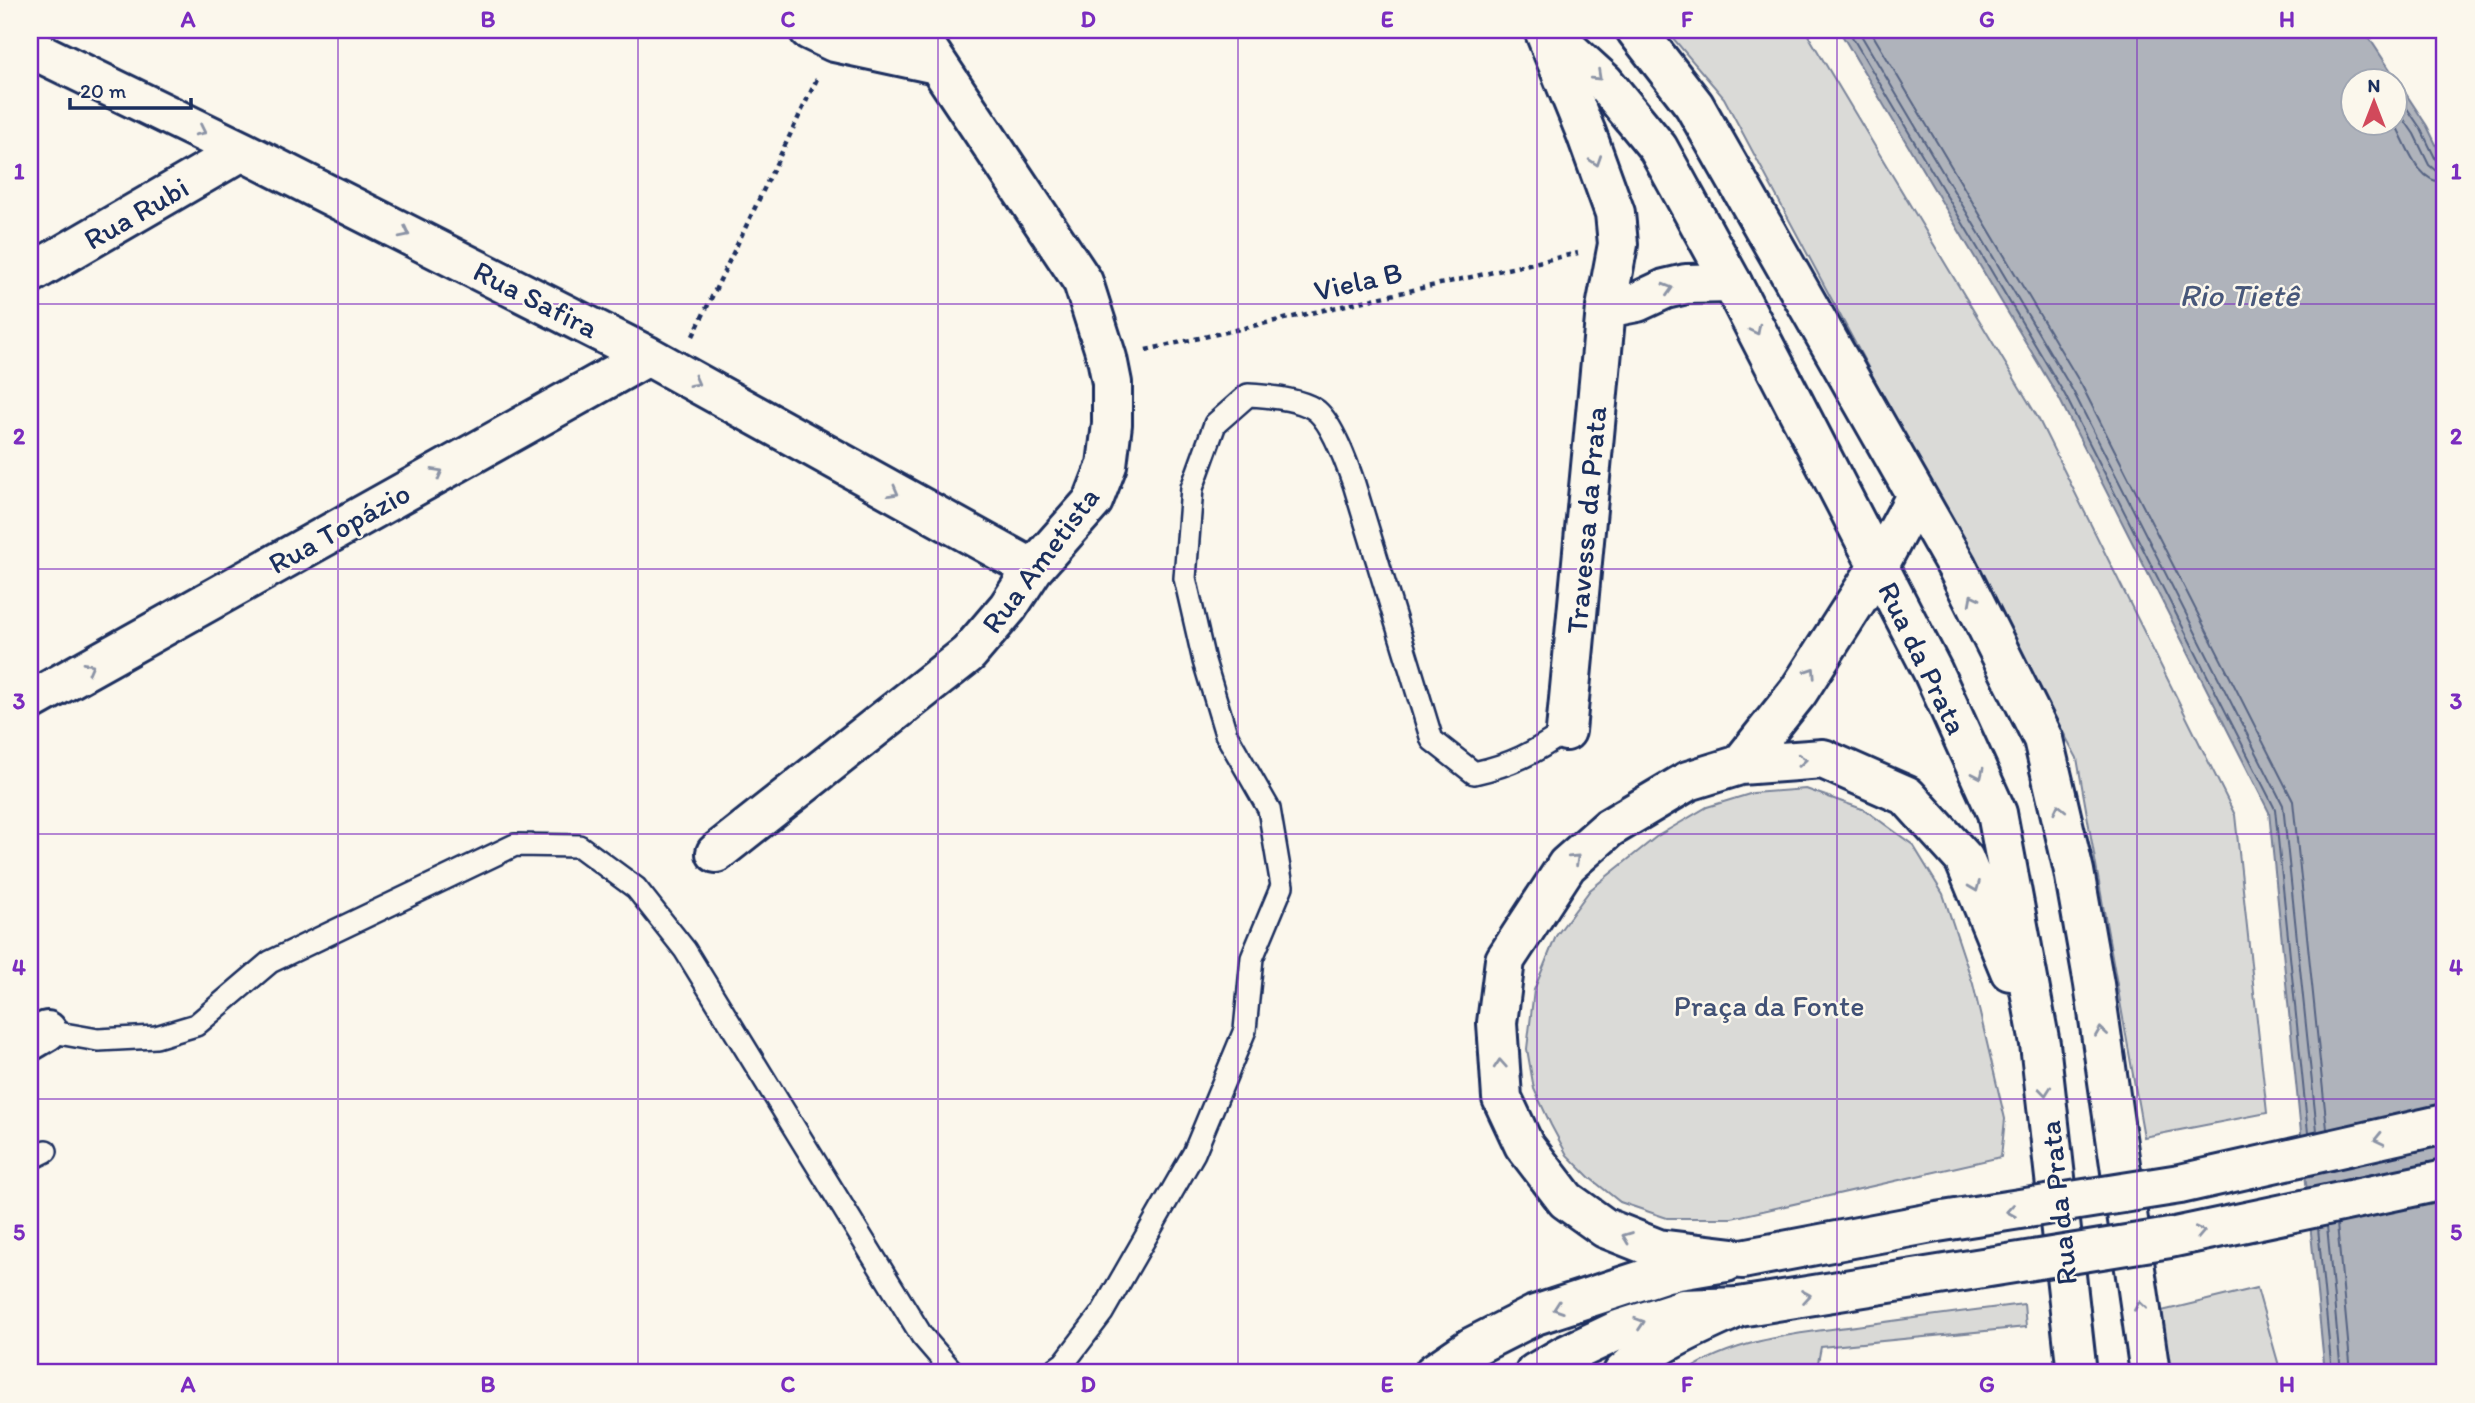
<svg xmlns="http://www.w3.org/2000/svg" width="2475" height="1403" viewBox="0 0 2475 1403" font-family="Itim,sans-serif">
  <rect width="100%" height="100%" fill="#fbf7ec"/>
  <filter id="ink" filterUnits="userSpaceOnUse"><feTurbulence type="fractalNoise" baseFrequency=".0143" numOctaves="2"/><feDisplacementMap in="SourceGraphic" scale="14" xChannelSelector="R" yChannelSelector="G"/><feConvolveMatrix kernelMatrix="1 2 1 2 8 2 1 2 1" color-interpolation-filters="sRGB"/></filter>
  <g filter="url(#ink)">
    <path fill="#dadad7" stroke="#7a849a" stroke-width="2" d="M 1666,30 L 1805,30 L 2038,418 L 2235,815 L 2267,1113 L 2144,1137 L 2077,758 L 1724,98 Z
      M 1806,789 L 1865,810 L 1913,845 L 1943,894 L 1973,984 L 2005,1119 L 2001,1157 L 1732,1218 L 1667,1218 L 1620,1202 L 1590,1178 L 1567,1155 L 1551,1125 L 1534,1089 L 1527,1049 L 1534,990 L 1556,936 L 1590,890 L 1656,837 L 1707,807 L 1753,793 Z
      M 2257,1288 L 2281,1373 L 2149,1373 L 2141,1316 Z
      M 2024,1304 L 2026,1327 L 1821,1347 L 1816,1373 L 1684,1373 C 1739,1336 1806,1333 1870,1324 C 1921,1317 1973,1310 2024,1304 Z"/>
    <path fill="#afb3bb" stroke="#747e96" stroke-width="2" fill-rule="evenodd" d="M 1839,30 L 2364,30 L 2427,126 L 2445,163 L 2445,1373 L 2325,1373 L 2269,812 L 2059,398 ZM 2352,80 L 2394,80 L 2394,122 L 2352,122 Z"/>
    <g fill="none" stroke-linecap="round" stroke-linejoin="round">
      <path stroke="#566483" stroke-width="2" d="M 1848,30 L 2065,395 L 2275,809 L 2308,1133
        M 1858,30 L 2073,391 L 2283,805 L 2317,1131
        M 1870,30 L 2082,386 L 2293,801 L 2327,1129
        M 2394,89 L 2421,129 L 2436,160 L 2445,164
        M 2394,105 L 2414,134 L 2429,165 L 2436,171 L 2445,173
        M 2394,122 C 2407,144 2416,182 2445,183
        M 2337,1224 L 2351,1373
        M 2327,1226 L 2341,1373
        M 2318,1228 L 2332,1373"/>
      <g stroke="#1b2f5e" stroke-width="26">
        <path id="service" d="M 47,1031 L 98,1040 L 156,1037 L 196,1025 L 270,962 L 515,845 L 579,846 L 636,888 L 685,950 L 922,1336 L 954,1373
          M 30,1159 L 46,1151
          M 1050,1373 L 1064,1363 L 1102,1313 L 1194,1153 L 1245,1030 L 1252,958 L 1282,886 L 1269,809 L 1226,734 L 1204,661 L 1185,578 L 1192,488 L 1215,424 L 1248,395 C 1267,396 1302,399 1317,411 C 1333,425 1347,464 1354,484 L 1432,740 L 1474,773 C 1511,765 1534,753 1566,731"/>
      </g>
      <g stroke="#1b2f5e" stroke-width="44">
        <path id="minor" d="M 809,30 L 834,42 L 936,64
          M 1544,30 L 1586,133 L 1615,213 L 1618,244 L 1606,308 L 1566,731
          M 30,48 L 242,151 L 648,356 L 1033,569
          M 30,274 L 242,151
          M 1606,308 L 1637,302 L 1665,289 L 1686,284 L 1732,283
          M 30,701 L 648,356
          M 716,853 L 968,654 L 1008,607 L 1033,569 L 1093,501 L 1107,465 L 1112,424 L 1112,383 L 1107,358 L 1083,282 L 915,30
          M 30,1041 L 47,1031"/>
      </g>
      <g stroke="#1b2f5e" stroke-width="44">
        <path id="secondary" d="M 1434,1373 L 1472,1347 L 1535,1315 L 1667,1272 L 1726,1262
          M 1535,1373 L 1564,1356 L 1621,1329 L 1683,1309 L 1739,1307"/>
      </g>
      <g stroke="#1b2f5e" stroke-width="44">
        <path id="primary" d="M 1547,30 L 1604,82 L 1658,148 L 1732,283 L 1933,672 L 1997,813 L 2040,1044 L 2077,1373
          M 1636,30 L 1694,105 L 1957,567 L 2043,739 L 2074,871 L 2094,984 L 2150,1373
          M 1740,765 L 1798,692 L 1878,567 L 1916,496
          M 1742,1259 L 1658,1249 L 1605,1228 L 1566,1200 L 1524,1145 L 1502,1098 L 1497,1023 L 1505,960 L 1567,865 L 1609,828 L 1688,781 L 1740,765 L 1823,759 L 1907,796 L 1964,859 L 2010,971
          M 1623,1373 C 1656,1343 1698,1326 1739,1307"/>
      </g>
      <path stroke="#1b2f5e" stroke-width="4.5" stroke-dasharray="5 5" stroke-linecap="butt" d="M 693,336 L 817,79
        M 1146,350 L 1578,253"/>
      <use href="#service" stroke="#fbf7ec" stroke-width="21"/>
      <use href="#minor" stroke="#fbf7ec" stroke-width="38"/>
      <use href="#secondary" stroke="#fbf7ec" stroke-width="38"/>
      <use href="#primary" stroke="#fbf7ec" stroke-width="38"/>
      <g stroke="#1b2f5e" stroke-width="44" stroke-linecap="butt">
        <path id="secondary-bridge" d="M 1742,1259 L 1937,1222 L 2180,1184 L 2445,1124
          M 1739,1307 L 2170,1238 L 2445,1180"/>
      </g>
      <use href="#secondary-bridge" stroke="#fbf7ec" stroke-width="38"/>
    </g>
    <defs><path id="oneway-chevron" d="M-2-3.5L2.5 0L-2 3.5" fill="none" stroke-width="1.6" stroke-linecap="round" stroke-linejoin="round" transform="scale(1.75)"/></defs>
    <g stroke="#8b93a5">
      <use href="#oneway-chevron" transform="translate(1597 76) rotate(43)"/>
      <use href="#oneway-chevron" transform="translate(201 131) rotate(26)"/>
      <use href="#oneway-chevron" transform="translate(1596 161) rotate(71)"/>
      <use href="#oneway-chevron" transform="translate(405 233) rotate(27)"/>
      <use href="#oneway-chevron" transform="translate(1668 289) rotate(-17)"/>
      <use href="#oneway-chevron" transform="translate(1756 330) rotate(63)"/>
      <use href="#oneway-chevron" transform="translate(695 382) rotate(29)"/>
      <use href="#oneway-chevron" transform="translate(438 473) rotate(-29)"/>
      <use href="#oneway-chevron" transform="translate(894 492) rotate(29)"/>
      <use href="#oneway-chevron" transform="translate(1973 599) rotate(-117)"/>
      <use href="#oneway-chevron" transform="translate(89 667) rotate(-29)"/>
      <use href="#oneway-chevron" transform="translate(1811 672) rotate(-57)"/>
      <use href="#oneway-chevron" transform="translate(1802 760) rotate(-4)"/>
      <use href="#oneway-chevron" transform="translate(1979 774) rotate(65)"/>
      <use href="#oneway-chevron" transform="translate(2059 809) rotate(-103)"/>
      <use href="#oneway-chevron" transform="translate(1575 859) rotate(-43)"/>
      <use href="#oneway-chevron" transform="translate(1975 887) rotate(68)"/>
      <use href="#oneway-chevron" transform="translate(2101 1032) rotate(-98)"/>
      <use href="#oneway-chevron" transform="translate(1500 1064) rotate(-94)"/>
      <use href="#oneway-chevron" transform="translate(2045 1091) rotate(84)"/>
      <use href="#oneway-chevron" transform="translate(2379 1139) rotate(167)"/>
      <use href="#oneway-chevron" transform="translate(2011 1211) rotate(171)"/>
      <use href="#oneway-chevron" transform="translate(2200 1232) rotate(-12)"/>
      <use href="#oneway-chevron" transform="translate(1627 1237) rotate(-159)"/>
      <use href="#oneway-chevron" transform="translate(1806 1296) rotate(-9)"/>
      <use href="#oneway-chevron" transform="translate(2140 1306) rotate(-98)"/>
      <use href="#oneway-chevron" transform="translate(1558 1308) rotate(161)"/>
      <use href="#oneway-chevron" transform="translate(1640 1323) rotate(-18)"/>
    </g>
  </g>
  <path fill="none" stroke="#7b2cbf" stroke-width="2" stroke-opacity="0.55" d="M 338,30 L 338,1373M 638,30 L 638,1373M 938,30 L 938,1373M 1238,30 L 1238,1373M 1537,30 L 1537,1373M 1837,30 L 1837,1373M 2137,30 L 2137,1373M 30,304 L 2445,304M 30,569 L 2445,569M 30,834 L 2445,834M 30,1099 L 2445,1099"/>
  <g text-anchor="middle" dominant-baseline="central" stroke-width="5" stroke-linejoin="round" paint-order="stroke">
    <g font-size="30" fill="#1b2f5e" stroke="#fbf7ec">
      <text transform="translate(136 213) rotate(-30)">Rua Rubi</text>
      <text transform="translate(1358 281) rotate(-13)">Viela B</text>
      <text transform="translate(536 299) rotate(27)">Rua Safira</text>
      <text transform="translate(1586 520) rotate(-85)">Travessa da Prata</text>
      <text transform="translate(339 528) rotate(-29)">Rua Topázio</text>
      <text transform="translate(1040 560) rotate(-53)">Rua Ametista</text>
      <text transform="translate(1923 658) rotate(64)">Rua da Prata</text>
      <text transform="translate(2058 1203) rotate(-96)">Rua da Prata</text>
    </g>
    <g font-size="30" fill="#415176" stroke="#fbf7ec">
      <text x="1769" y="1005">Praça da Fonte</text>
    </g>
    <g font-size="32" font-style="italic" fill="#47577a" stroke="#fbf7ec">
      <text x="2239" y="295">Rio Tietê</text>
    </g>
  </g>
  <rect width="2475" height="1403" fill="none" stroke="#fbf7ec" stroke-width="77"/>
  <g transform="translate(2374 102)"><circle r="33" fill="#fbf7ec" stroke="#a1a7b3" stroke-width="2"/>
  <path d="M0-5L12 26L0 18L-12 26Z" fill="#d1495b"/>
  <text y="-10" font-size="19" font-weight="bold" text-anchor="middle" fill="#1b2f5e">N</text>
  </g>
  <path d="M70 98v10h121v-10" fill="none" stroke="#1b2f5e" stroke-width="3.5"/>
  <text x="80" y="98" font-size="21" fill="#1b2f5e" stroke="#fbf7ec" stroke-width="5" paint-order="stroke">20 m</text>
  <rect x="38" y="38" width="2398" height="1326" fill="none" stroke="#7b2cbf" stroke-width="2.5"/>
  <g font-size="23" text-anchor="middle" font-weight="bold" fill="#7b2cbf">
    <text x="188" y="27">A</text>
    <text x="488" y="27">B</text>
    <text x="788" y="27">C</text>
    <text x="1088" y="27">D</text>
    <text x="1387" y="27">E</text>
    <text x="1687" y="27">F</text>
    <text x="1987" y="27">G</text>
    <text x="2287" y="27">H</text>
    <text x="19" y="179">1</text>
    <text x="2456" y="179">1</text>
    <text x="19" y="444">2</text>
    <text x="2456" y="444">2</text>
    <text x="19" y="709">3</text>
    <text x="2456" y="709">3</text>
    <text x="19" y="975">4</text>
    <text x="2456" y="975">4</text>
    <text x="19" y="1240">5</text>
    <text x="2456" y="1240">5</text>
    <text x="188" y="1392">A</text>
    <text x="488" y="1392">B</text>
    <text x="788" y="1392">C</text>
    <text x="1088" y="1392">D</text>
    <text x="1387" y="1392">E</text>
    <text x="1687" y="1392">F</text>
    <text x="1987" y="1392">G</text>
    <text x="2287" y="1392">H</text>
  </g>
</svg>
